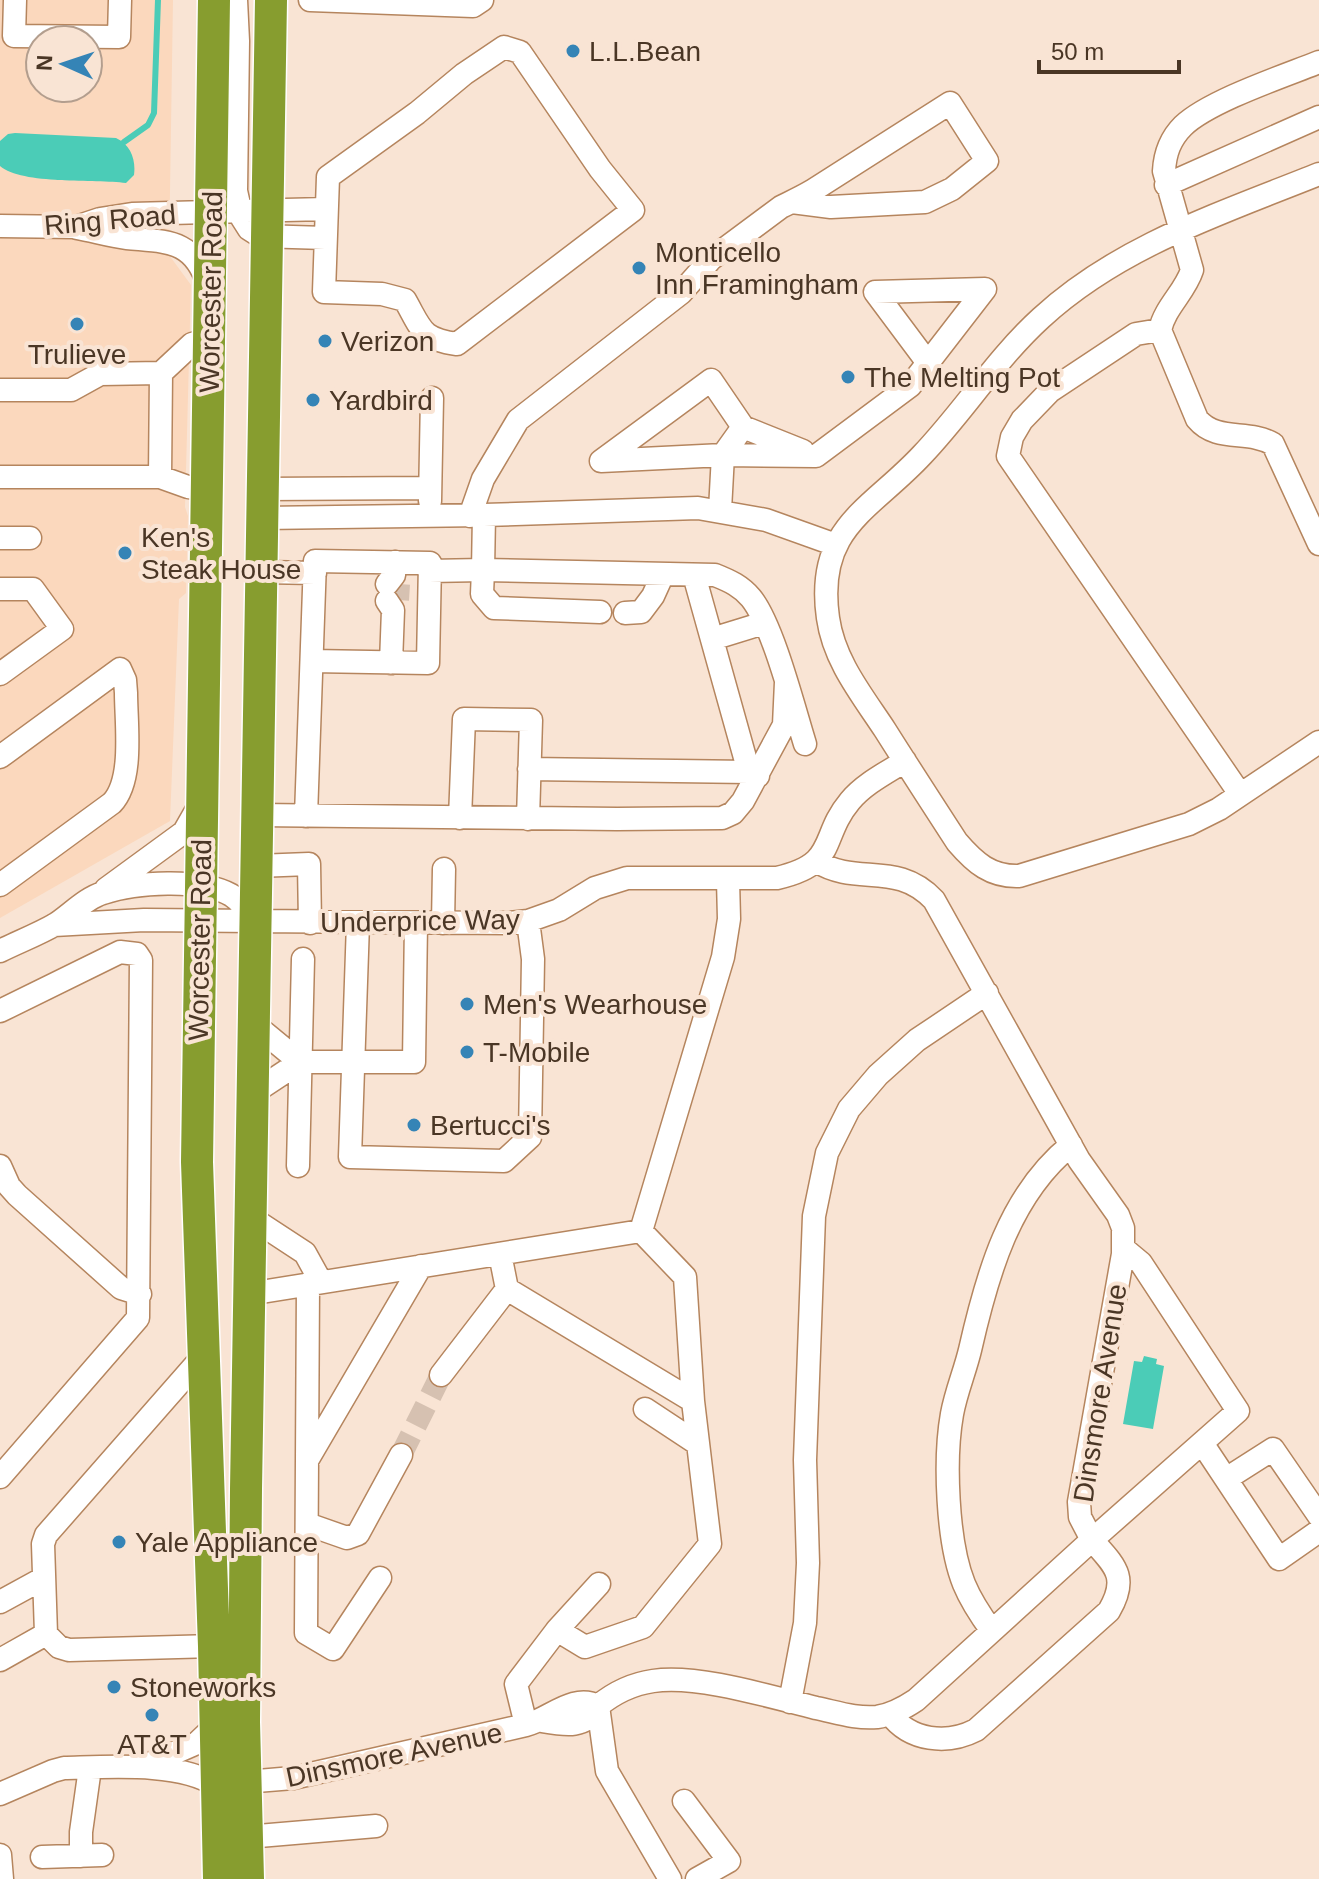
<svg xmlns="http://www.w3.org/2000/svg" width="1319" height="1879" viewBox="0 0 1319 1879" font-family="Arial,sans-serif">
  <rect width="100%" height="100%" fill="#f9e4d4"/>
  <path fill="#fbd8bd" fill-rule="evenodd" d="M 0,0 L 173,0 L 169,255 L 191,285 L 185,507 L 188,516 L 186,593 L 179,599 L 170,821 L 0,918 ZM 40,40 L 88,40 L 88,88 L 40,88 Z"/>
  <path fill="#4bccb7" d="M 15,133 L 116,138 C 131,145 136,160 134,175 L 126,183 C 96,179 22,185 0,166 L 0,141 L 8,134 Z
    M 1144,1356 L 1157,1359 L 1156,1364 L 1164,1366 L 1153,1429 L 1123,1424 L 1134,1361 L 1142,1362 Z"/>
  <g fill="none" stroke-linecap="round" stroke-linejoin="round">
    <path stroke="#4bccb7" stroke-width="6" d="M 124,142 L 148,125 L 154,113 L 158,0"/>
    <path stroke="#d6c1b1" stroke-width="22" stroke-dasharray="22 11" stroke-linecap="butt" d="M 398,600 L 399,584
      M 401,1455 L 441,1375"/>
    <g stroke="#b5855e" stroke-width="25">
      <path id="minor" d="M 15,0 L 14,36 L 119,37 L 120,0
        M 236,0 L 238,41 L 236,191 L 242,218 L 249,229 L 260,236 L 325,238
        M 310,0 L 473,6 L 482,0
        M 504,47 L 520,52 L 600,169 L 633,210 L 457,344 C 421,339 422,330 405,300 L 382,294 L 324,292 L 328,177 L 417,113 L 464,74 Z
        M 1319,62 C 1284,76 1209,101 1183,126 C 1170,139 1165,153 1164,171 L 1192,270 C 1185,292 1165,307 1160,330 L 1197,419 C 1217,443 1248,429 1273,444 L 1319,544
        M 1319,174 C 1222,213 1119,246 1041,318 C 996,359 964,411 922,455 C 871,510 815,527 828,618 C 834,661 862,695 885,730 C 909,768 933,805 957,842 C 975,863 991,877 1019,876 L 1189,824 L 1219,809 L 1319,742
        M 1166,185 L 1319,117
        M 0,226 L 76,227 L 100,219 L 132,214 L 326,209
        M 77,228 C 94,231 110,236 127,238 C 167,242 193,239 208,284
        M 1160,330 L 1136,334 L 1050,391 L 1022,420 L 1012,437 L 1008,456 L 1240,794
        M 0,390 L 71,390 L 100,374 L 161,373 L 192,344 L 211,339
        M 743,427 L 723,455 L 601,461 L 711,380 L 743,427 L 803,451
        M 0,477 L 160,477 L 188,487 L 208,490
        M 160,477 L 161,373
        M 263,489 L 430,488
        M 430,501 L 432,398
        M 720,510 L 723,455 L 816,456 L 910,386 L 985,289 L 875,292 L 928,363
        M 484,515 L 483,570 L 715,575 C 730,581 741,586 751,598 C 773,625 794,709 805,744
        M 470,516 L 483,479 L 518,420 L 681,293 L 711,259 L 781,207 C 791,202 802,197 812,191 L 950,103 L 987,161 L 952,189 L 925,202 L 831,207 L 792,202
        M 263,518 L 484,515 L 698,508 L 766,520 L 836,545
        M 0,538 L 30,538
        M 429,571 L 483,570 L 482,594 L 494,608 L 600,612
        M 262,572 L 315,573
        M 694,575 L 749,772
        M 387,584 L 394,575 L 395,562
        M 0,589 L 33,589 L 62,629 L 0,674
        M 387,601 L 393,610 L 391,663
        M 625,613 L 641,612 L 653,596 L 663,574
        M 712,639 L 764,623
        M 0,757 L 120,669 L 125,680 L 126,693 C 126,724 134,780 112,803 L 0,885
        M 529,769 L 749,772 L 758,776
        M 258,815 L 617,819 L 722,818 L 733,813 L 743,801 L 784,725 L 786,682
        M 306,816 L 315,561 L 430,563 L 428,663 L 312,661
        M 460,818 L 464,719 L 531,720 L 528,819
        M 257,866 L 309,864 L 310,923
        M 106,889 L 184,832 L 200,804
        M 358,923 L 350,1157 L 504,1161 L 530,1137 L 533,959 L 528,921
        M 443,923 L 444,869
        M 54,925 L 144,920 L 509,923 L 528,921 L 559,910 L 595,888 L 627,878 L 777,878 C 839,864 819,838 850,801 C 864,784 886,773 905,761
        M 0,951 C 18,942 39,934 56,924 C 71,914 86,898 103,893 C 135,882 201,878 231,895 C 242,902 249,912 256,923
        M 0,1011 L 120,952 L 137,954 L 141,960 L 138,1318 L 0,1477
        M 254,1024 L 300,1062
        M 253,1093 L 300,1062 L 414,1062 L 416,923
        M 0,1166 L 9,1186 L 17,1195 L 121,1288 L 140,1294
        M 298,1166 L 303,959
        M 250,1217 L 305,1253 L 321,1282
        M 308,1284 L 306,1633 L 333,1649 L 380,1578
        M 507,1289 L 693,1401
        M 249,1294 L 641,1231 L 723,957 L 729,919 L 728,880
        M 204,1355 L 46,1535 L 43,1544 L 46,1634 L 59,1647 L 69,1650 L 214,1646
        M 441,1375 L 507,1289 L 500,1254
        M 645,1409 L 698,1444
        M 1202,1443 L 1279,1559 L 1319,1531
        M 308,1459 L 421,1266
        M 1226,1479 L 1273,1449 L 1319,1516
        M 307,1524 L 347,1538 L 358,1534 L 401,1455
        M 599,1584 L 557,1630 L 585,1647 L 643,1627 L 710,1544 L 693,1401 L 685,1277 L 641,1231
        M 0,1602 L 44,1578
        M 992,1631 C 981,1616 971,1601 964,1584 C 947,1542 944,1459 952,1414 C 956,1392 965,1371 970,1350 C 987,1275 1009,1195 1071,1145
        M 0,1660 L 46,1634
        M 790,1702 L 805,1623 L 808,1563 L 805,1460 L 814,1216 L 827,1153 L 849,1109 L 878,1075 L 917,1040 L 987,993
        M 890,1714 C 910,1741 947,1745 976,1730 L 1109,1611 C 1129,1577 1115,1566 1092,1540 L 1238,1411 L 1141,1263 L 1123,1248
        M 526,1725 L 516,1684 L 557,1630
        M 142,1767 L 197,1743 L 215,1726
        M 245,1782 L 293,1778 L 526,1725 C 550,1719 573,1693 598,1706 C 586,1729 565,1725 542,1721
        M 0,1794 L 53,1771 L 64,1768 C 107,1767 181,1761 217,1786
        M 684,1801 L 729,1861 L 697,1879
        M 247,1837 L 376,1826
        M 0,1855 L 2,1879
        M 81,1856 L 81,1832 L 90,1768
        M 42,1857 L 102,1855
        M 670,1879 L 607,1771 L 598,1706 C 614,1693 632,1684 653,1681 C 697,1674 771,1697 816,1708 C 836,1712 856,1719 877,1717 C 892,1715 904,1708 916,1700 L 1092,1540 L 1080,1517 L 1079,1502 L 1123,1254 L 1123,1228 L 1118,1215 L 1079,1160 L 934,900 C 896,860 857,887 816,861"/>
    </g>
    <g stroke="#fff" stroke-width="35">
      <path id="highway" d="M 214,0 L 197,1162 L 214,1646 L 219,1879
        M 248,1879 L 244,1722 L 246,1489 L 271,0"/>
    </g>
    <use href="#minor" stroke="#fff" stroke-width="22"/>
    <use href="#highway" stroke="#879d2f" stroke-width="32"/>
  </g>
  <g fill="#3584b6" stroke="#f9e4d4" stroke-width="3">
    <circle cx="573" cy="51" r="8"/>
    <circle cx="639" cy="268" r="8"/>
    <circle cx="77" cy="324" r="8"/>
    <circle cx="325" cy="341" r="8"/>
    <circle cx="848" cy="377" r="8"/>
    <circle cx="313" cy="400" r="8"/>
    <circle cx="125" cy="553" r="8"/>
    <circle cx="467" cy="1004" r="8"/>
    <circle cx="467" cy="1052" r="8"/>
    <circle cx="414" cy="1125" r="8"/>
    <circle cx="119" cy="1542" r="8"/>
    <circle cx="114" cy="1687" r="8"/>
    <circle cx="152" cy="1715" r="8"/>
  </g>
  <g text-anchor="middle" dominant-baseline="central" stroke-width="8" stroke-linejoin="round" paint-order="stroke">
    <g font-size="28" fill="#4a3625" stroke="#f9e4d4" text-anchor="start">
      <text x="589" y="51">L.L.Bean</text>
      <text x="655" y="252">Monticello<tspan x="655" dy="32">Inn Framingham</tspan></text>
      <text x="341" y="341">Verizon</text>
      <text x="77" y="354" text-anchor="middle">Trulieve</text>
      <text x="864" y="377">The Melting Pot</text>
      <text x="329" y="400">Yardbird</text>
      <text x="141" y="537">Ken's<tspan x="141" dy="32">Steak House</tspan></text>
      <text x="483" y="1004">Men's Wearhouse</text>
      <text x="483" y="1052">T-Mobile</text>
      <text x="430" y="1125">Bertucci's</text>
      <text x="135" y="1542">Yale Appliance</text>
      <text x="130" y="1687">Stoneworks</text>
      <text x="152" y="1744" text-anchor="middle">AT&amp;T</text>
    </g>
    <g font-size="28" fill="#4a3625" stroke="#f9e4d4">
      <text transform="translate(110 220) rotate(-5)">Ring Road</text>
      <text transform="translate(211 292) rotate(-89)">Worcester Road</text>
      <text transform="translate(420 921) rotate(-1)">Underprice Way</text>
      <text transform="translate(200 940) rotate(-89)">Worcester Road</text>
      <text transform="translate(1100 1393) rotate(-81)">Dinsmore Avenue</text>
      <text transform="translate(394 1755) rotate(-12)">Dinsmore Avenue</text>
    </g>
  </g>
  <g transform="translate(64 64) rotate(273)"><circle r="38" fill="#f9e4d4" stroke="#b39e8e" stroke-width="2"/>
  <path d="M0-6L14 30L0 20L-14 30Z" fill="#3584b6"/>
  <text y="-12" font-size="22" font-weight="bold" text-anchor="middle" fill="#4a3625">N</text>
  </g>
  <path d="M1039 60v12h140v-12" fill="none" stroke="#4a3625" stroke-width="4"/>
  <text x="1051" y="60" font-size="24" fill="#4a3625" stroke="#f9e4d4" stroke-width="6" paint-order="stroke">50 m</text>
</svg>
